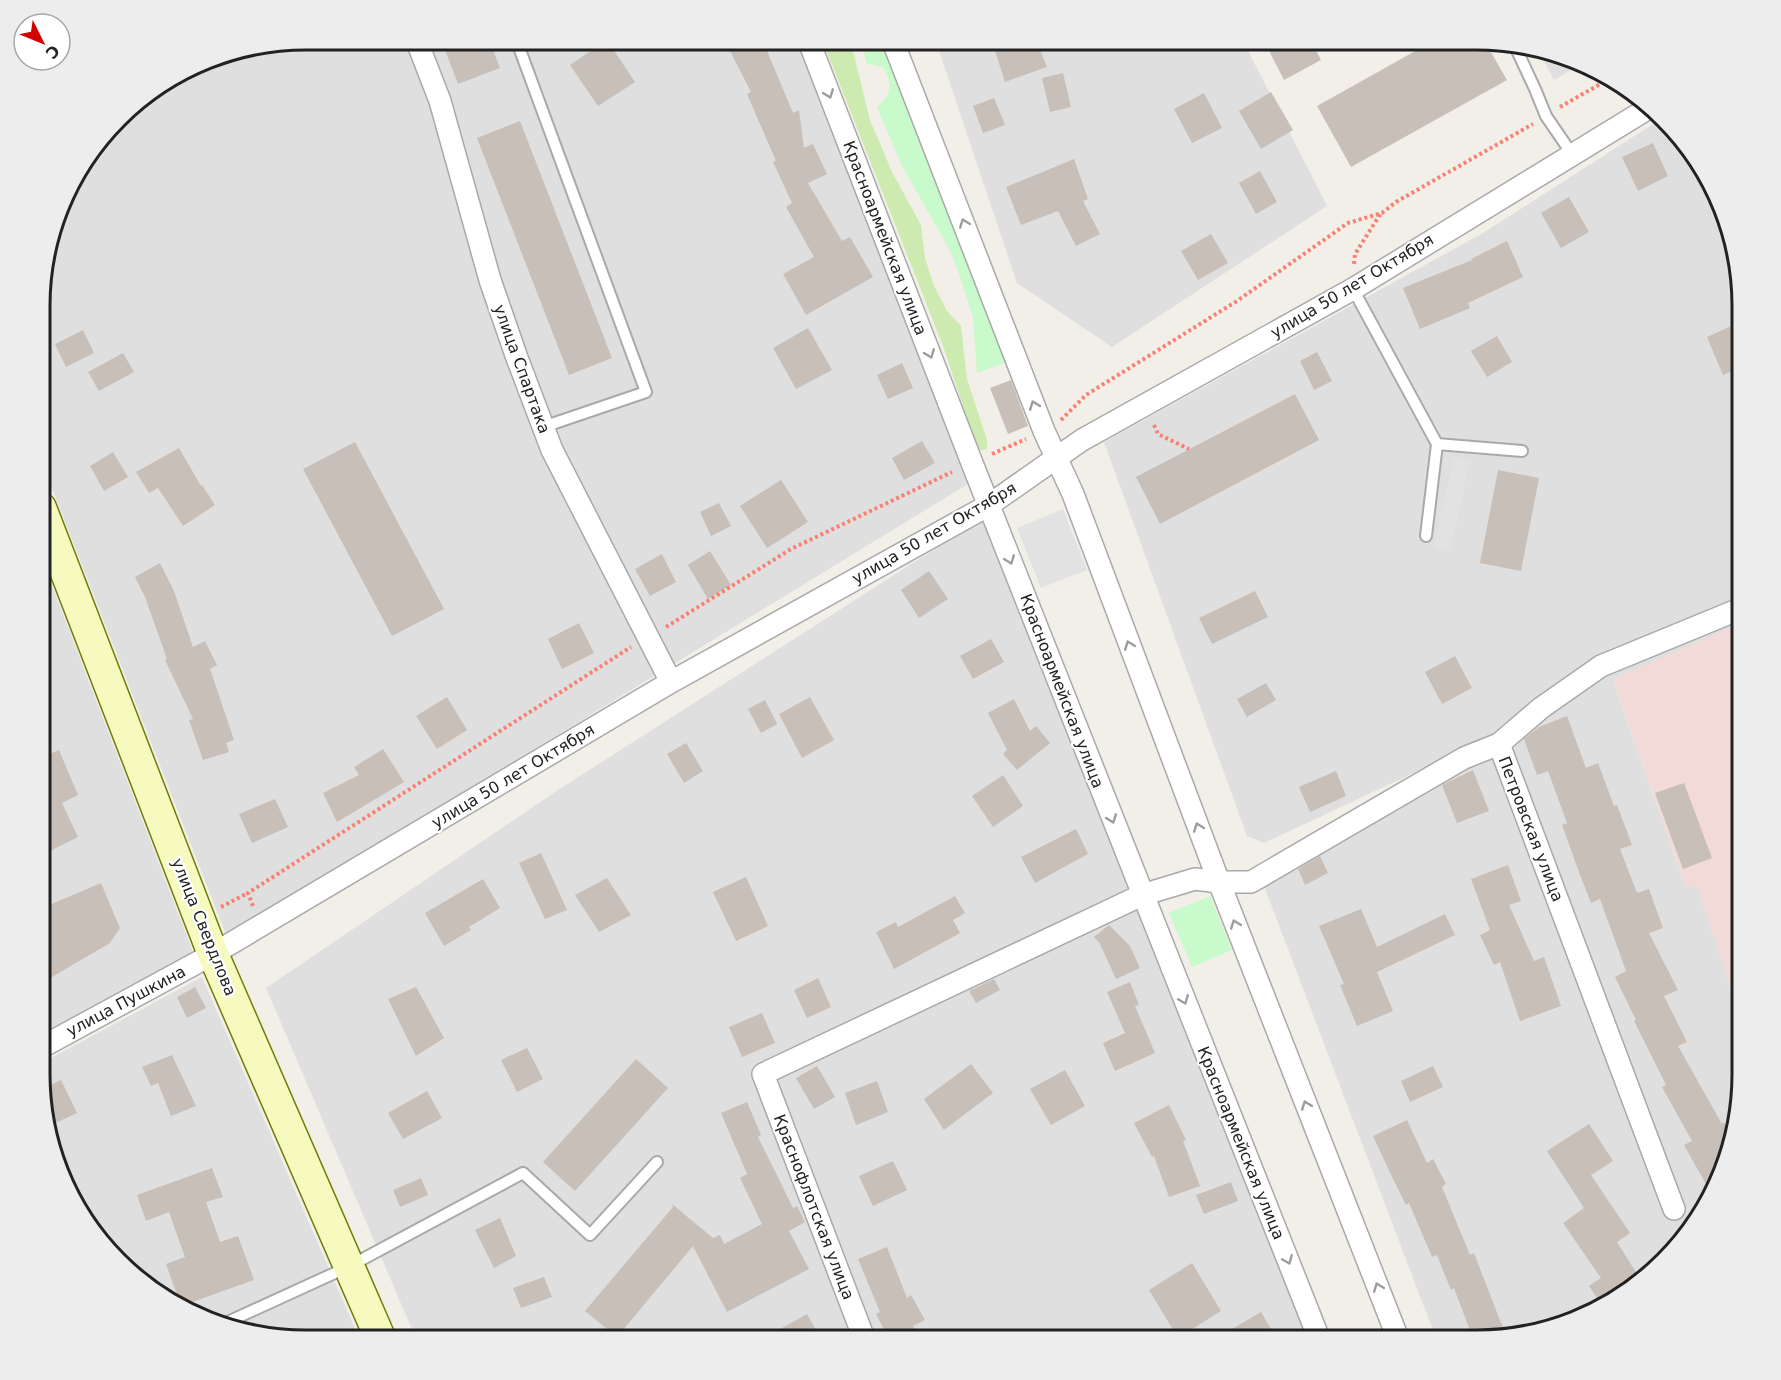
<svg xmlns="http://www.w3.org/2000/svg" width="1781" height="1380" viewBox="0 0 1781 1380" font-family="'DejaVu Sans',sans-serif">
  <rect width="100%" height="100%" fill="#f2efe9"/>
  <path fill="#e0dfdf" d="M 306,39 L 809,39 L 981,476 L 227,937 L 41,460 L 41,271 L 75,173 L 130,105 L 220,53 Z
    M 935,39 L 1242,39 L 1327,206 L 1112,347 L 1017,283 Z
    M 1538,50 L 1578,59 L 1583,63 L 1554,80 Z
    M 1661,119 L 1715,188 L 1742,305 L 1742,623 L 1613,680 L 1686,888 L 1697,884 L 1741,1021 L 1741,1092 L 1722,1177 L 1676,1250 L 1578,1321 L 1475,1341 L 1437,1341 L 1261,878 L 1532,720 L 1582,694 L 1264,843 L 1247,836 L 1104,442 L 1483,233 Z
    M 991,513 L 1316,1341 L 417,1341 L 266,988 L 558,790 Z
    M 41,557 L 193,952 L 40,1034 Z
    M 202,977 L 360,1340 L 289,1340 L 204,1321 L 130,1275 L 66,1192 L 40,1092 L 40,1064 Z"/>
  <path fill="#f2dad9" d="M 1742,623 L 1741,1021 L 1697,885 L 1686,888 L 1613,679 Z"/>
  <path fill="#cdebb0" d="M 822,39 L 850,39 L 870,120 L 892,172 L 921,225 L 925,258 L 934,286 L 947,311 L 961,326 L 967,379 L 987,440 L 987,448 L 982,451 L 976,445 L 943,346 Z"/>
  <path fill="#c8facc" d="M 862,39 L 884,39 L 1008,362 L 977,373 L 973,317 L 960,277 L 952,254 L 902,166 L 877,107 C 893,93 892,85 883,67 L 866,63 Z
    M 1210,896 L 1232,950 L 1192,967 L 1169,913 Z"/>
  <path fill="#e2e2e2" d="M 1454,458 L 1470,461 L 1450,551 L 1434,547 Z
    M 1063,509 L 1087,570 L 1041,588 L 1017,528 Z"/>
  <path fill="#c7bfb8" d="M 441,39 L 489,39 L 500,68 L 458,84 Z
    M 744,39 L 762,39 L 793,113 L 799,110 L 804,148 L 813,144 L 827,174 L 808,183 L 842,241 L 850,237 L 873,277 L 806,315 L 783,274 L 814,257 L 786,207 L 792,203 L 773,162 L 776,161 L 747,94 L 751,92 L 728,47 Z
    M 1031,39 L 1036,39 L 1047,67 L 1005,82 L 995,51 Z
    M 1263,39 L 1310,39 L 1321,60 L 1284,80 Z
    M 607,40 L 635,82 L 598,106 L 570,65 Z
    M 1435,40 L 1484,40 L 1507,80 L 1351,167 L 1317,106 Z
    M 1063,73 L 1071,107 L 1050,112 L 1042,78 Z
    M 1271,92 L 1293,130 L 1261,149 L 1239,111 Z
    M 1204,93 L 1222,128 L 1192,143 L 1174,109 Z
    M 994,98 L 1005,125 L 983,133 L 973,106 Z
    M 520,121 L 612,358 L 569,375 L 477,138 Z
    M 1653,143 L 1668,176 L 1638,191 L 1622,157 Z
    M 1074,159 L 1088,199 L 1083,201 L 1100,234 L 1076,246 L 1058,211 L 1021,225 L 1006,187 Z
    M 1260,171 L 1277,202 L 1256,214 L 1239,183 Z
    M 1569,197 L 1589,232 L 1561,248 L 1541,213 Z
    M 1211,234 L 1228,263 L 1198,280 L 1181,251 Z
    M 1507,241 L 1523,277 L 1468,303 L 1470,308 L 1420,329 L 1403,288 L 1472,260 L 1471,259 Z
    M 1742,321 L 1742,367 L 1723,375 L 1707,337 Z
    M 808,328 L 832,370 L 796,389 L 773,348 Z
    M 83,330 L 94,353 L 66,367 L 55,344 Z
    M 1497,336 L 1512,362 L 1487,377 L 1471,351 Z
    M 1317,352 L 1332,381 L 1314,390 L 1300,361 Z
    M 123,353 L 134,372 L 99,391 L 88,372 Z
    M 902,363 L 913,388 L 888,399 L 877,375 Z
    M 1011,380 L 1028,426 L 1008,434 L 990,388 Z
    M 1295,394 L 1319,440 L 1160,524 L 1136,477 Z
    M 922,441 L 935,463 L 904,480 L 892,458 Z
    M 355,442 L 444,609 L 392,636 L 303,469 Z
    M 179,448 L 201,486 L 202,485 L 215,505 L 183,526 L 158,488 L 149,493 L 136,472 Z
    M 113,452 L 128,477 L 104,491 L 90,466 Z
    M 1498,470 L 1539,478 L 1521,571 L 1480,563 Z
    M 781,480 L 808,522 L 767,548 L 740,506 Z
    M 719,503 L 731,526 L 711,536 L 700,512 Z
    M 710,551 L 731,585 L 708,599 L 688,565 Z
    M 662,554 L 676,582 L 650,596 L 635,569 Z
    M 160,563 L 174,591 L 193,647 L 205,641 L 217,665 L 210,669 L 234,740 L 226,743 L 229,752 L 203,760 L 189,720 L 193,719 L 165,660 L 167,659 L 145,597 L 135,577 Z
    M 929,571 L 948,599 L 919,618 L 901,590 Z
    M 1255,591 L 1268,617 L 1212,644 L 1199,618 Z
    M 579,623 L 594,653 L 562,669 L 548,639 Z
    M 991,639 L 1004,662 L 973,679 L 960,656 Z
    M 1455,656 L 1472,688 L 1442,704 L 1425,672 Z
    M 1266,683 L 1276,700 L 1247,717 L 1237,699 Z
    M 447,697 L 467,730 L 437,749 L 416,716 Z
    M 810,697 L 834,740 L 802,758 L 779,714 Z
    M 1014,699 L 1030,731 L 1036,726 L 1050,743 L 1017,770 L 1003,754 L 1007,750 L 988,713 Z
    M 765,700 L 777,724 L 761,733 L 748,709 Z
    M 1567,716 L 1586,768 L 1598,763 L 1614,806 L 1617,805 L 1632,845 L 1620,849 L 1637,893 L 1649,889 L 1663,928 L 1649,933 L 1678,990 L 1664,996 L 1687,1042 L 1678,1046 L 1722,1124 L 1724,1122 L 1731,1135 L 1722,1177 L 1711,1193 L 1684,1145 L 1692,1141 L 1662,1087 L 1666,1085 L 1634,1021 L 1636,1020 L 1615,977 L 1626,971 L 1600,899 L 1591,903 L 1579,872 L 1562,825 L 1567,823 L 1548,771 L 1537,775 L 1524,739 L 1539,727 Z
    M 686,743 L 703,771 L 684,783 L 667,754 Z
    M 383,749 L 404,782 L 337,822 L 323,793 L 359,775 L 354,767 Z
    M 59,750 L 78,795 L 62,803 L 78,837 L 40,856 L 40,821 L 48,817 L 40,797 L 40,758 Z
    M 1473,770 L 1489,811 L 1457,823 L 1442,785 Z
    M 1336,771 L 1346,796 L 1310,812 L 1299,787 Z
    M 1003,775 L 1023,806 L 993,827 L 972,796 Z
    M 1684,783 L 1712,858 L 1683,869 L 1655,793 Z
    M 275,799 L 288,827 L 252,843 L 239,814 Z
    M 1076,829 L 1088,854 L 1035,883 L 1021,857 Z
    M 541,853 L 567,910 L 545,919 L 519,863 Z
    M 1320,856 L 1328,873 L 1305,885 L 1298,869 Z
    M 1508,865 L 1521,901 L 1509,905 L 1534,961 L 1544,957 L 1561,1006 L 1520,1021 L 1500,962 L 1494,965 L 1480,935 L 1490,930 L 1471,879 Z
    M 746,877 L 768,926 L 736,941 L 713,892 Z
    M 607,878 L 631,915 L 599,932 L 575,895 Z
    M 483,879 L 500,908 L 469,927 L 471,930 L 444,946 L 425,913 Z
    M 101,883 L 120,928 L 110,943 L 40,984 L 40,909 Z
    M 955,896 L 965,913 L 953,920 L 960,933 L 894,969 L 876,932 L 896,922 L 898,927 Z
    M 1361,909 L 1377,947 L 1445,914 L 1455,935 L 1377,972 L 1393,1011 L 1357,1026 L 1340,985 L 1344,984 L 1319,926 Z
    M 1109,925 L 1130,946 L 1140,968 L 1116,979 L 1099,942 L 1094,937 Z
    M 818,978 L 831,1007 L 807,1018 L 794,990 Z
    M 994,979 L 1000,990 L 976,1003 L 969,991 Z
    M 1130,982 L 1139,1005 L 1135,1006 L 1155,1053 L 1115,1071 L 1103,1043 L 1125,1033 L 1107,992 Z
    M 195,987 L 206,1008 L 187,1018 L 177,997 Z
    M 416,987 L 444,1038 L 416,1056 L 388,999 Z
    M 762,1013 L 775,1043 L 742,1057 L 729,1027 Z
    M 527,1048 L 543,1079 L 517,1092 L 501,1060 Z
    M 172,1055 L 196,1106 L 171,1116 L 158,1083 L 151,1086 L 142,1067 Z
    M 636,1059 L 668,1088 L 575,1191 L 543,1162 Z
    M 971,1064 L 993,1093 L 944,1130 L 924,1099 Z
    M 817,1066 L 835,1097 L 814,1109 L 796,1078 Z
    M 1433,1066 L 1443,1087 L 1410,1102 L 1401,1081 Z
    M 1065,1070 L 1085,1106 L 1051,1125 L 1030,1089 Z
    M 61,1080 L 77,1113 L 49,1126 L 40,1090 Z
    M 877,1081 L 888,1112 L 856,1125 L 845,1093 Z
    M 427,1091 L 442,1118 L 403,1139 L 388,1113 Z
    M 747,1102 L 761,1135 L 758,1137 L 793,1208 L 797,1206 L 805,1222 L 789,1231 L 809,1269 L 727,1312 L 693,1246 L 617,1337 L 585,1311 L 673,1207 L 672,1204 L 713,1238 L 720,1235 L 724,1244 L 762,1224 L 740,1178 L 747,1174 L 721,1113 Z
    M 1169,1105 L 1186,1140 L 1183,1141 L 1200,1186 L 1169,1197 L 1154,1156 L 1152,1157 L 1134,1123 Z
    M 1407,1120 L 1427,1163 L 1433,1159 L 1446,1184 L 1442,1187 L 1470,1255 L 1474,1253 L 1501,1323 L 1508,1334 L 1474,1341 L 1454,1288 L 1451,1290 L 1437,1255 L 1432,1257 L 1409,1203 L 1406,1205 L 1394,1181 L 1373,1136 Z
    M 1589,1124 L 1613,1161 L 1591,1175 L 1630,1233 L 1617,1242 L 1639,1277 L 1601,1304 L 1589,1286 L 1601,1278 L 1563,1223 L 1584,1208 L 1547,1151 Z
    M 893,1161 L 907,1190 L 873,1206 L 859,1176 Z
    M 212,1168 L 223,1197 L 206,1202 L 220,1242 L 238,1236 L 254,1280 L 181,1306 L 166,1264 L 185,1257 L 169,1212 L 146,1221 L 137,1195 Z
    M 421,1178 L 428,1195 L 400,1207 L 393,1190 Z
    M 1231,1182 L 1238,1201 L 1204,1214 L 1196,1195 Z
    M 500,1218 L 516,1256 L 494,1268 L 475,1230 Z
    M 887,1247 L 907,1298 L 911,1295 L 925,1320 L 913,1326 L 923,1341 L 890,1341 L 876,1314 L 880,1312 L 858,1259 Z
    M 1192,1263 L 1221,1311 L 1178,1338 L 1149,1290 Z
    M 544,1277 L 552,1297 L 521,1308 L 513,1288 Z
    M 1261,1312 L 1278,1341 L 1212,1341 Z
    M 807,1314 L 822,1341 L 759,1341 Z"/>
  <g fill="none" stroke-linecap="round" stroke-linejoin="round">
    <g stroke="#a9a9a9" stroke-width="14">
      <path id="lane" d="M 516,39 L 646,392 L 543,427
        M 1514,44 L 1535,89 L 1546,116 L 1572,154
        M 1353,289 L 1437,444 L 1426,536
        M 1437,444 L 1522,451
        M 221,1325 L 348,1267 L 523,1173 L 590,1235 L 657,1162"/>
    </g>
    <g stroke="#a9a9a9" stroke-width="24">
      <path id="street" d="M 416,39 L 440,101 L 490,280 L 517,358 L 552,450 L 671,682
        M 808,39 L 972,463 L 1320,1341
        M 892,39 L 1044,431 L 1073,494 L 1219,882 L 1399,1341
        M 1499,744 L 1541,708 L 1601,666 L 1742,608
        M 40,1048 L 213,954 L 671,682 L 989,505 L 1082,440 L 1353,289 L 1652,106
        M 865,1341 L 763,1074 L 1142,895 L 1195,879 L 1219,882 L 1251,882 L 1464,758 L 1499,744 L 1674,1209"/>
    </g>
    <g stroke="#707d05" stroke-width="33">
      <path id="secondary" d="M 41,508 L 213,954 L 381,1340"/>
    </g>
    <path stroke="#fa8072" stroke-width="4" stroke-dasharray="3 3" stroke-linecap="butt" d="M 1560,107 L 1609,79
      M 1354,264 L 1355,254 L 1381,213
      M 1061,420 L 1086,395 L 1237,301 L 1348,223 L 1382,213 L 1396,202 L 1533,124
      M 1154,425 L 1158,434 L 1189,449
      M 992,454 L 1026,439
      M 666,627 L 791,549 L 952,472
      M 253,906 L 248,893 L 631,647
      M 221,907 L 248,893"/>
    <use href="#lane" stroke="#fff" stroke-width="10"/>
    <use href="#street" stroke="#fff" stroke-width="21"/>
    <use href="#secondary" stroke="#f7fabf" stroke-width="30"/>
  </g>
  <defs><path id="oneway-chevron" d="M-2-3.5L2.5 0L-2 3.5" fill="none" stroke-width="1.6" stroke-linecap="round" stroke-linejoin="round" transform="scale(1.5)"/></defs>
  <g stroke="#9c9c9c">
    <use href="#oneway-chevron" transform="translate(829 94) rotate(69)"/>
    <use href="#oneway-chevron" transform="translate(964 223) rotate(-111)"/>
    <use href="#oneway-chevron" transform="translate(930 354) rotate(69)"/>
    <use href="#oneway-chevron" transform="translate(1034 405) rotate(-111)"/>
    <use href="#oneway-chevron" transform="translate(1010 560) rotate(69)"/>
    <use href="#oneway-chevron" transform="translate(1129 645) rotate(-111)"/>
    <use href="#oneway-chevron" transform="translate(1112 819) rotate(69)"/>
    <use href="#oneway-chevron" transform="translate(1198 827) rotate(-111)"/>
    <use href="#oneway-chevron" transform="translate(1235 924) rotate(-111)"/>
    <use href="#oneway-chevron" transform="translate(1184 1000) rotate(68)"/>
    <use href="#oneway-chevron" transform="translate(1306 1105) rotate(-111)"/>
    <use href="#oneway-chevron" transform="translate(1288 1260) rotate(68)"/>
    <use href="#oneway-chevron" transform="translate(1378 1287) rotate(-111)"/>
  </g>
  <g text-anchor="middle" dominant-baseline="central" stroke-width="4.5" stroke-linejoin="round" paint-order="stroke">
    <g font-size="16" fill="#222" stroke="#fff">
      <text transform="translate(885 238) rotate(69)">Красноармейская улица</text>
      <text transform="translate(1352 286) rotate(-31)">улица 50 лет Октября</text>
      <text transform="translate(522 369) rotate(70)">улица Спартака</text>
      <text transform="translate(934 533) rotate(-30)">улица 50 лет Октября</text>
      <text transform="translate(1062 691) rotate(69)">Красноармейская улица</text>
      <text transform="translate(513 776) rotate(-31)">улица 50 лет Октября</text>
      <text transform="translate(1531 829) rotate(69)">Петровская улица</text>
      <text transform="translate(204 927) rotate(68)">улица Свердлова</text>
      <text transform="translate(126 1001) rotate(-28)">улица Пушкина</text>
      <text transform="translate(1241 1143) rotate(68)">Красноармейская улица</text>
      <text transform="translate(814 1207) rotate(69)">Краснофлотская улица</text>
    </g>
  </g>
  <path d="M0 0H1781V1380H0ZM306 50H1476A256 256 0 0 1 1732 306V1074A256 256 0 0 1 1476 1330H306A256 256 0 0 1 50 1074V306A256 256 0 0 1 306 50Z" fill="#ededed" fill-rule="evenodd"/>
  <path fill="none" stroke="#222" stroke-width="3" d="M306 50H1476A256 256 0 0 1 1732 306V1074A256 256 0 0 1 1476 1330H306A256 256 0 0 1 50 1074V306A256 256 0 0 1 306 50Z"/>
  <g transform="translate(42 42) rotate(133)"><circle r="28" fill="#ffffff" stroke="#a7a7a7" stroke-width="1.5"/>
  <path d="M0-4.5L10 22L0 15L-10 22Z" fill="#d40000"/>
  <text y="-9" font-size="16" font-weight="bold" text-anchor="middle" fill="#222222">С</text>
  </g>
</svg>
